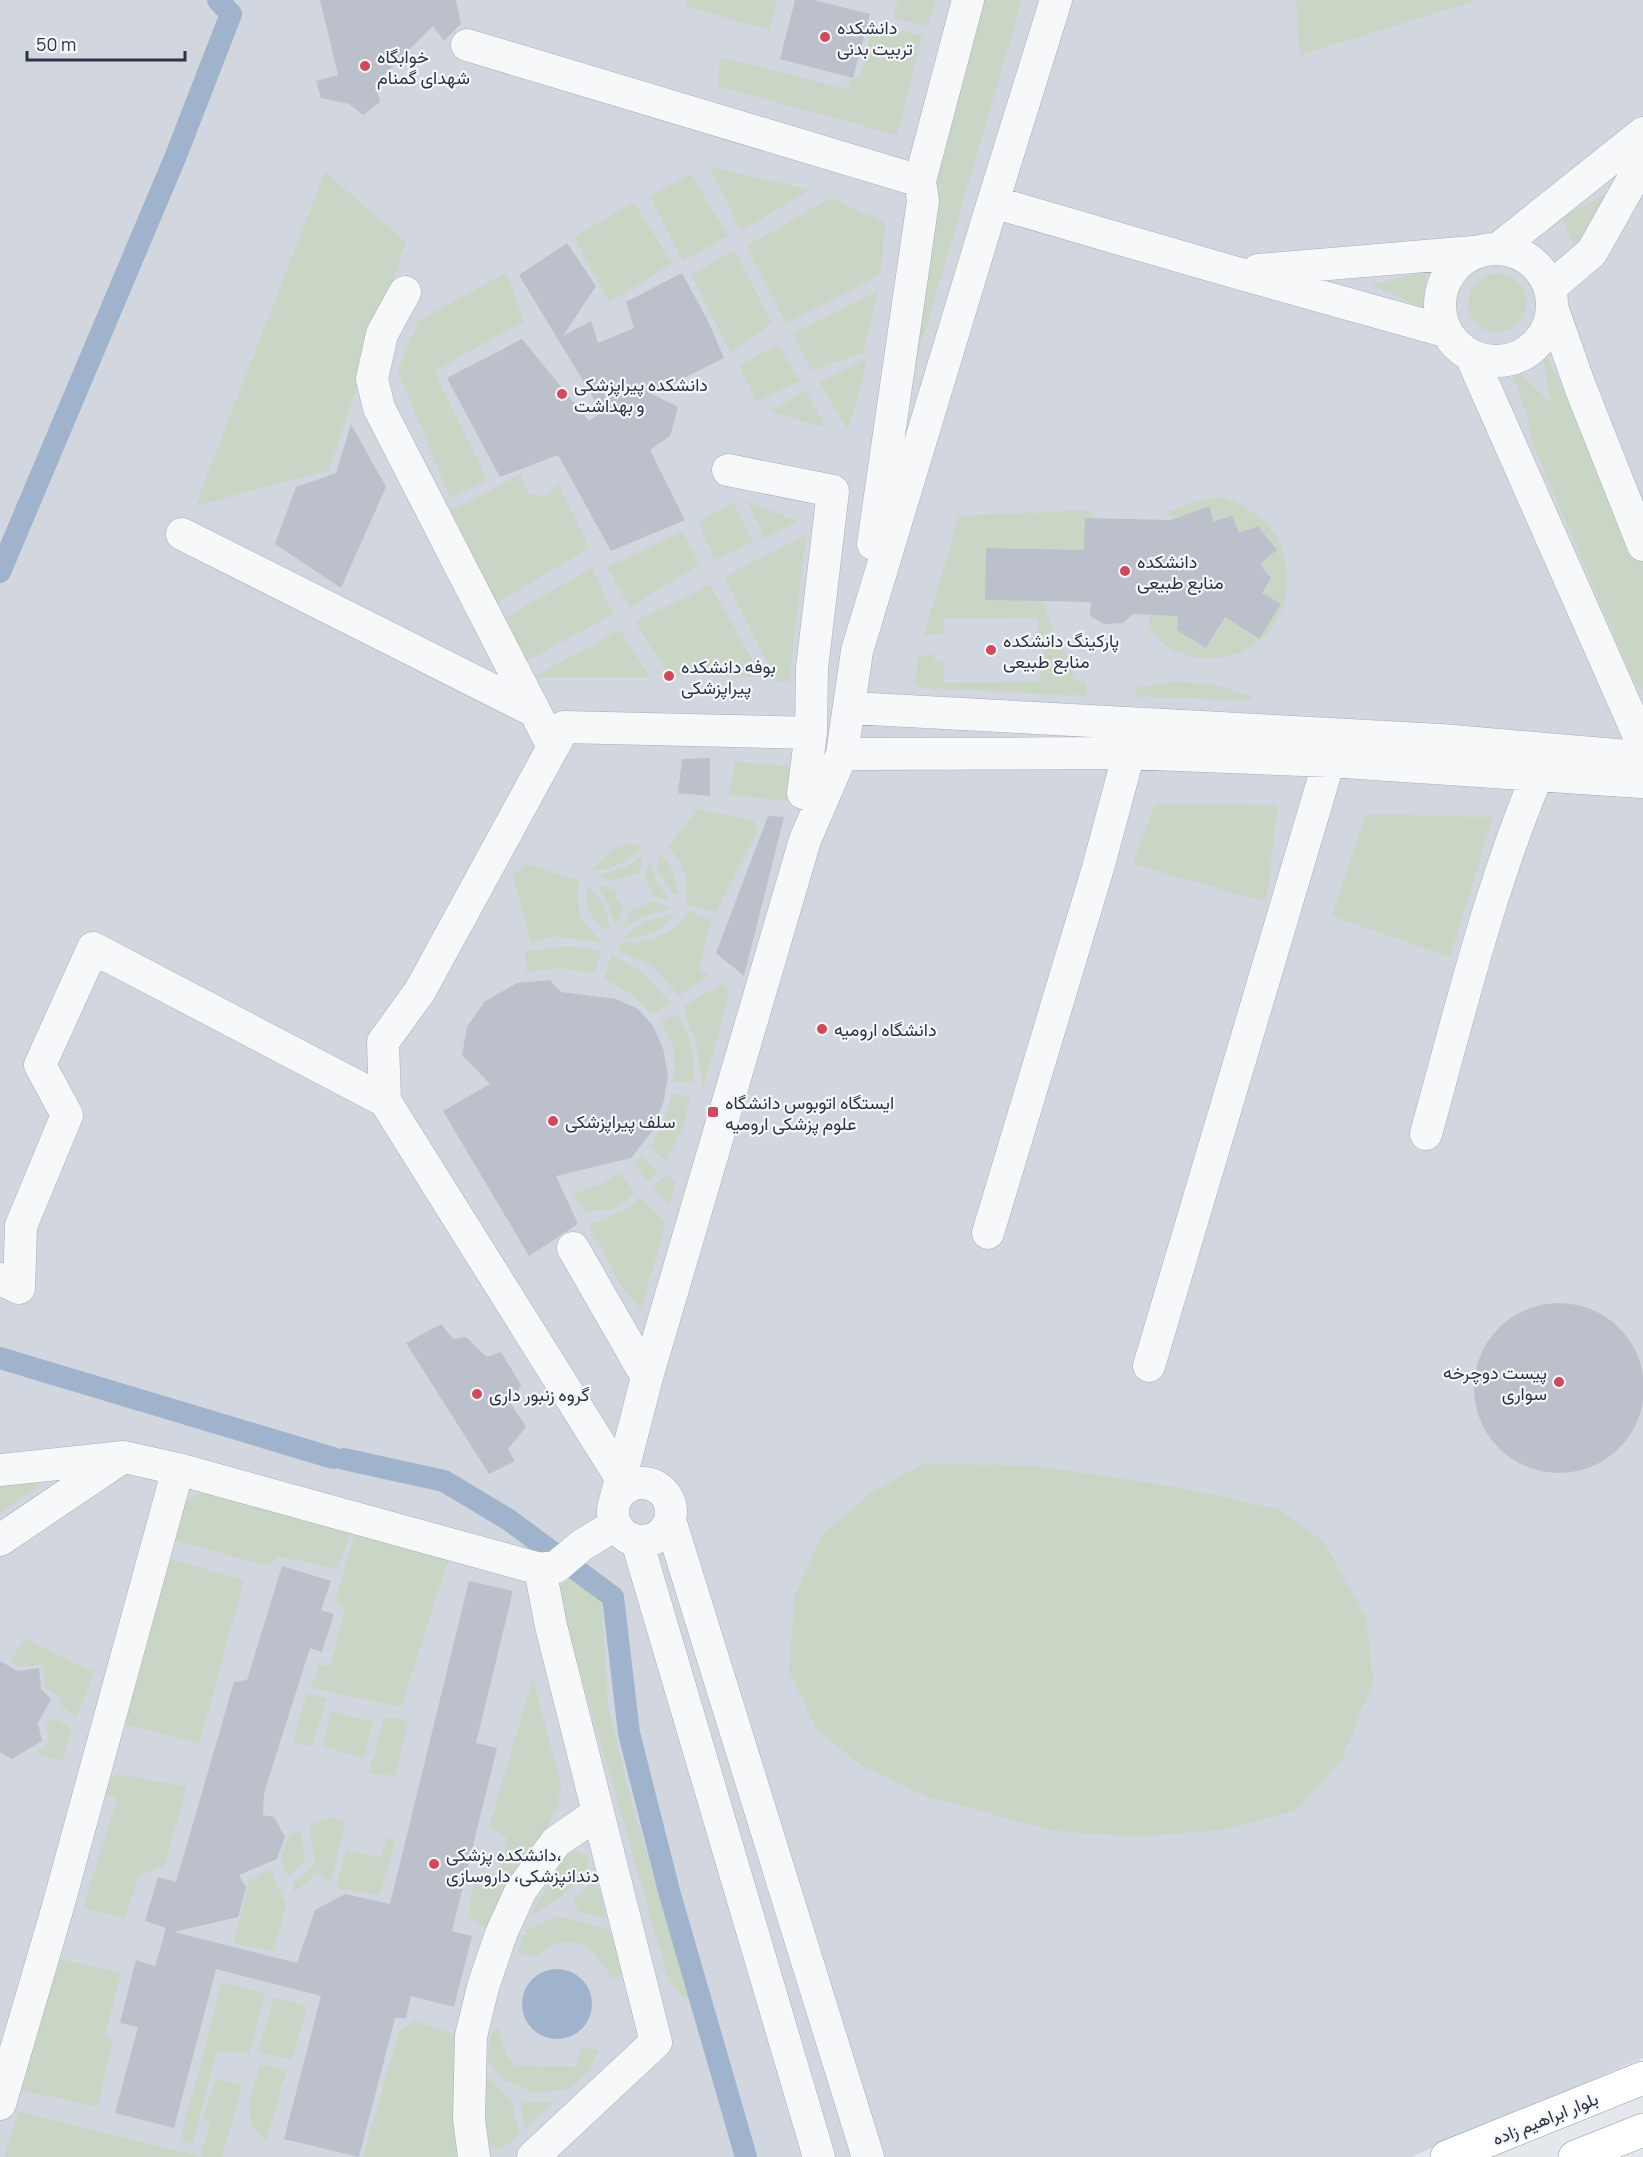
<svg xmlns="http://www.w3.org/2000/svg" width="1643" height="2157" viewBox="0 0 1643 2157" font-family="Manrope,Vazirmatn,sans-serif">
  <rect width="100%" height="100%" fill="#e4e7ec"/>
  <path fill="#d2d6de" d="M 0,0 L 1643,0 L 1643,2058 L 1411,2157 L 0,2157 Z"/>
  <path fill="#c9d6c5" d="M 687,0 L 773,0 L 777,1 L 769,30 L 686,6 Z
    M 898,0 L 935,0 L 928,26 L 893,18 Z
    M 977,0 L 1022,0 L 915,366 L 934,198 L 949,107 Z
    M 1296,0 L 1478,0 L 1300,55 Z
    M 873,25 L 922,36 L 897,135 L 717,86 L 721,57 L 848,90 L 851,80 L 860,76 Z
    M 709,166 L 809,190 L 741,231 Z
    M 325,172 L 406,242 L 329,470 L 195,506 Z
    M 691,174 L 728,236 L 683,261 L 650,196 Z
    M 1609,193 L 1577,251 L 1561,218 Z
    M 831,198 L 885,223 L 880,275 L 785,323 L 746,246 Z
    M 634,202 L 672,264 L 609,302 L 574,237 Z
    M 734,250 L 772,323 L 731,353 L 691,275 Z
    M 1426,272 L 1427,309 L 1371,285 Z
    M 506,273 L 524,321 L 434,371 L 487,480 L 450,498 L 398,371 L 418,321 Z
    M1468 303a29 29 0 1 1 58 0a29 29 0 1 1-58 0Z
    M 878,291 L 863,353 L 812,371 L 793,333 Z
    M 777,344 L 800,381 L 757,402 L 739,366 Z
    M 1541,344 L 1569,402 L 1586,408 L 1643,551 L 1643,690 L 1634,682 L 1532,442 L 1530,425 L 1508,361 L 1551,403 Z
    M 868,359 L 848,430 L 819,382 Z
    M 806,391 L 826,428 L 770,411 Z
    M 521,474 L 528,494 L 544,496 L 559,485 L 589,548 L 497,603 L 451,511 Z
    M 1224,497 C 1241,505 1258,512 1270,527 C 1280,538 1284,555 1286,569 C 1293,623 1253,661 1201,658 C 1178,656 1161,645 1148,627 L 1149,615 L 1178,616 L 1177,630 L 1206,648 L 1225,617 L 1258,639 L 1281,605 L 1262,593 L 1271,578 L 1260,564 L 1277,550 L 1258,526 L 1239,533 L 1232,515 L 1214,522 L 1208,506 L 1171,520 L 1168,512 L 1199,500 Z
    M 746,501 L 797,521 L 765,539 Z
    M 733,502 L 753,542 L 714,560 L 699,522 Z
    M 1091,510 L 1093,519 L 1084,550 L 986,548 L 985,599 L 1042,601 L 1053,630 L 1038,639 L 1037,618 L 944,619 L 944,634 L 924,635 L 959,516 Z
    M 682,532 L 700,564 L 630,607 L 607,567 Z
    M 806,535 L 789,682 L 777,681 L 724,577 Z
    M 592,568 L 613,614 L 525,662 L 506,617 Z
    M 710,585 L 762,677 L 669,676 L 635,621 Z
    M 620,630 L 650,677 L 533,677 Z
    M 1061,641 L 1076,679 L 1086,683 L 1086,696 L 926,688 L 915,685 L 918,657 L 934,654 L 934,660 L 943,661 L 944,683 L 1038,682 L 1042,672 L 1044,646 Z
    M 1173,682 L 1212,684 L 1252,696 L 1250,701 L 1134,696 L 1139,687 Z
    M 735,762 L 800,767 L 792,801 L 729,795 Z
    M 1155,804 L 1278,805 L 1266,902 L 1133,864 Z
    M 698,809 L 754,821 L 757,833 L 716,912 L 685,905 C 690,880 685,865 668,847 Z
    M 1366,814 L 1493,817 L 1450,957 L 1332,916 Z
    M 628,844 L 644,846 C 629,860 613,871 591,870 L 612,850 Z
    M 644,854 L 638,873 L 608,881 L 599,875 L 626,867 Z
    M 659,854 C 673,865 676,878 679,895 L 672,893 L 658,870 Z
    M 650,862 L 657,883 L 670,901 L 653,896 L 644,875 Z
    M 527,864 L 579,881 C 577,918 578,917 603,943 L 555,936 L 531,943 L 513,876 Z
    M 597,885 L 616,890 L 616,898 L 623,907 L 615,926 L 608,904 Z
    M 588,887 C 602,898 610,912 609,930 C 592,924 582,904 588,887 Z
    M 650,900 L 671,908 L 638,919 L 622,930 L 631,910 L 646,906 Z
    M 688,911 L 711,920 L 699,968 L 709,975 L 679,996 L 655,968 L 618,950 L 621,943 C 647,943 675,936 688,911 Z
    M 673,914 C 663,934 642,937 621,939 L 645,921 Z
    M 557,947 L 581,947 L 601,952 L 594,973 L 559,968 L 526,972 L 525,952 Z
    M 612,955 L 638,969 L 671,1003 L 652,1014 L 632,995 L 603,978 Z
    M 721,984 L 730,990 L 703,1088 L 696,1044 L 683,1006 Z
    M 676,1015 C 691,1032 694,1060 693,1082 L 674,1082 L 675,1050 L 661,1022 Z
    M 672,1093 L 690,1097 L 682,1129 L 666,1161 L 650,1147 L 664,1122 Z
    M 642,1157 L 658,1172 L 648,1182 L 633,1163 Z
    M 620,1173 L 635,1193 L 615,1209 L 585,1212 L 572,1194 L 601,1184 Z
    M 667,1175 L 676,1181 L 669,1206 L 651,1187 Z
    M 641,1198 L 666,1223 L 641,1309 L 621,1286 L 589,1225 L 627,1209 Z
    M 926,1463 L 1037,1466 L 1176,1487 L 1278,1509 L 1324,1542 L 1366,1617 L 1373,1681 L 1342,1760 L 1296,1810 L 1228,1829 L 1138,1837 L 1055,1831 L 928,1797 L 862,1766 L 818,1731 L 789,1671 L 795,1593 L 823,1534 L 873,1491 Z
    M 51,1477 L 0,1513 L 0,1481 Z
    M 202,1493 L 352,1531 L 337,1569 L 278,1556 L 268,1566 L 173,1540 L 183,1503 Z
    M 355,1533 L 449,1558 L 401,1707 L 311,1688 L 319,1665 L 330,1665 L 345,1608 L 335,1602 Z
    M 170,1559 L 244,1580 L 199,1744 L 125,1724 Z
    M 574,1575 L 591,1580 L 601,1598 L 608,1705 L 631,1801 L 692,2000 L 678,1993 L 669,1980 L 556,1589 Z
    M 25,1639 L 94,1672 L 76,1718 L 60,1704 L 59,1697 L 45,1688 L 43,1665 L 19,1667 L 10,1661 Z
    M 533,1678 L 561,1786 L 557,1808 L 490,1931 L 468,1917 L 476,1873 L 498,1873 L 507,1837 L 489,1827 Z
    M 307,1694 L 327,1698 L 311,1747 L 293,1742 Z
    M 332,1711 L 373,1722 L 364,1758 L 322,1746 Z
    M 385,1717 L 408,1721 L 395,1776 L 368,1774 Z
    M 53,1718 L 72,1729 L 62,1761 L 36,1753 L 49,1741 L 46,1725 Z
    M 117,1774 L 186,1787 L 165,1865 L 138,1877 L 125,1919 L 83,1907 L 118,1798 L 102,1794 L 105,1782 Z
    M 329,1817 L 346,1821 L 330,1882 L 317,1873 L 294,1893 L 293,1883 L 316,1863 L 309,1826 Z
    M 300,1830 L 305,1860 L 288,1876 L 281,1859 L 288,1837 Z
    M 387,1837 L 396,1839 L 379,1895 L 336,1888 L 346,1850 L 381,1858 Z
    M 576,1851 L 587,1856 L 589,1867 L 562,1896 L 529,1917 L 566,1853 Z
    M 270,1869 L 286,1904 L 274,1951 L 234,1943 L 249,1881 Z
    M 596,1879 L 607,1919 L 578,1912 L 574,1899 Z
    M 559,1916 L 607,1929 L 623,1951 L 622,1974 L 613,1979 C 592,1947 571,1926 537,1957 L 517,1954 L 526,1930 Z
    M 59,1959 L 121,1973 L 105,2035 L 113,2037 L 98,2107 L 21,2090 Z
    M 222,1983 L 265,1993 L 249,2053 L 217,2052 L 192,2144 L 180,2141 Z
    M 274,1997 L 307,2007 L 292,2060 L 258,2052 Z
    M 414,2021 L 459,2036 L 454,2108 L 458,2157 L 363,2157 L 399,2031 Z
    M 498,2028 L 506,2055 L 516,2066 L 576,2067 L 582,2047 L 599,2050 L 590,2070 L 569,2089 L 536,2093 L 501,2079 L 487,2059 L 492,2030 Z
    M 260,2065 L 287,2069 L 266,2141 L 251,2124 L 250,2102 Z
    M 486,2077 L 511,2101 L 520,2135 L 500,2150 L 490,2146 L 486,2139 Z
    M 217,2078 L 242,2086 L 222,2157 L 4,2157 L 19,2112 L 200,2156 L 210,2125 L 203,2114 Z
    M 521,2101 L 553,2103 L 525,2129 Z"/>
  <path fill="#9fb4cc" d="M522 2004a35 35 0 1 1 70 0a35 35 0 1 1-70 0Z"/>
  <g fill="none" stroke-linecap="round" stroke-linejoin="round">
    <path stroke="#9fb4cc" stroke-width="22" d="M 0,572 L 175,158 L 231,14 L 218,0
      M 0,1358 L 333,1458
      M 344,1459 L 444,1481 L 509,1520 L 613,1597 L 629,1733 L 669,1891 L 746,2157"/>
  </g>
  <path fill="#bbc0ca" d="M 320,0 L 456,0 L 461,24 L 444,41 L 433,26 L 375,84 L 380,102 L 363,115 L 349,104 L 321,98 L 316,81 L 338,75 Z
    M 795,0 L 814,0 L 870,14 L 853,78 L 780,59 Z
    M 567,243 L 596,286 L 563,336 L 591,321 L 598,343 L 634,328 L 626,302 L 682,273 L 709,323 L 724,358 L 652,394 L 678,407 L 670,436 L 650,450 L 685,520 L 611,551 L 558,455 L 500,477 L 447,378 L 522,339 L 589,421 L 602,412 L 519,275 Z
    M 351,424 L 386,487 L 341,588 L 275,544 L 296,487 L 336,473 Z
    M 1209,506 L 1214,522 L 1232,515 L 1239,533 L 1258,526 L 1277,550 L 1260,564 L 1271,578 L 1262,593 L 1281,604 L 1259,639 L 1225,617 L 1206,648 L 1177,630 L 1178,616 L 1133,614 L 1123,623 L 1104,624 L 1090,616 L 1091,602 L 985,600 L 986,548 L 1084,550 L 1085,518 L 1171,520 Z
    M 710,758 L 710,796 L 678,793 L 682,759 Z
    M 768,816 L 784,817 L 744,976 L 716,953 Z
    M 550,980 L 561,992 L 616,999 L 638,1009 L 653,1026 L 663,1048 L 668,1076 L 664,1100 L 653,1130 L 631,1158 L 556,1176 L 578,1224 L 529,1256 L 443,1111 L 490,1084 L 462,1055 L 467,1027 L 484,1002 L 517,983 Z
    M1474 1388a85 85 0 1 1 170 0a85 85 0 1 1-170 0Z
    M 441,1324 L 453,1339 L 466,1337 L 487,1357 L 501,1352 L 521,1385 L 511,1404 L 526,1427 L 508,1449 L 515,1461 L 489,1474 L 406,1343 Z
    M 282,1566 L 331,1581 L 321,1610 L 334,1614 L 322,1652 L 310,1648 L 264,1793 L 263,1815 L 274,1817 L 285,1837 L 277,1859 L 239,1875 L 246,1888 L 238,1917 L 174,1932 L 297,1963 L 315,1910 L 345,1894 L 390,1904 L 469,1581 L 513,1591 L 476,1743 L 497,1748 L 452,1931 L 472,1936 L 454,2007 L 411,1996 L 406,2018 L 395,2018 L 359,2157 L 284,2139 L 321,1996 L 216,1969 L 174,2128 L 115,2113 L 138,2027 L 120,2023 L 136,1960 L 155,1966 L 166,1928 L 145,1921 L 158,1877 L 176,1882 L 234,1682 L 247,1680 Z
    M 0,1661 L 18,1671 L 39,1668 L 41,1689 L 51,1699 L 38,1723 L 42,1741 L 12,1759 L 0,1752 Z"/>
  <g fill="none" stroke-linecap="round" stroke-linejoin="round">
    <g stroke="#a9aeb7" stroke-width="33">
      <path id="minor" d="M 1056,0 L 993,202 L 1230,271 L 1445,331
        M 467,45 L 920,181
        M 1499,248 L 1643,133
        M1440 305a56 56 0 1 1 112 0a56 56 0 1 1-112 0Z
        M 1258,270 L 1473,252
        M 1550,288 L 1592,252 L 1643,161
        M 405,292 L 382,334 L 372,379 L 379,408 L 553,747
        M 1552,307 L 1581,389 L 1643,545
        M 1471,356 L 1643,745
        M 728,470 L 833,491 L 812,668 L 811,733 L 803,793 L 822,799
        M 182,534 L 534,711
        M 873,544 L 923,201 L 920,181 L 968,0
        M 851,708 L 1441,740 L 1639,757
        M 842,754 L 1129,753 L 1329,761 L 1641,782
        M 1426,1134 C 1459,1015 1489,890 1537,776
        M 988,1233 L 1098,868 L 1129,753
        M 573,1248 L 647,1377
        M 0,1279 L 19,1288 L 21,1226 L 67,1115 L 40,1065 L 93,948 L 385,1101
        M 1149,1366 L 1329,761
        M 0,1470 L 124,1457 L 178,1469 L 540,1569 L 556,1567 L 582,1545 L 615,1525
        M 621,1478 L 385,1101 L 383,1042 L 420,991 L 564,727 L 811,733
        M613 1512a29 29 0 1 1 58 0a29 29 0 1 1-58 0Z
        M 616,1497 L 647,1377 L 805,840 L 842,754 L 857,651 L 993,202
        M 670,1520 L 868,2157
        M 0,1540 L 120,1459
        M 637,1541 L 819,2157
        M 0,2104 L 57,1910 L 178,1469
        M 474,2157 L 469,2119 L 471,2036 L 483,1987 L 501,1934 L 521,1890 L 556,1842 L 598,1813
        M 533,2157 L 656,2042 L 551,1626 L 540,1569"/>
    </g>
    <g stroke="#8b94a3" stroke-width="34">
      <path id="highway" d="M 1447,2157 L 1643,2078
        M 1575,2157 L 1643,2130"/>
    </g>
    <use href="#minor" stroke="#f7f8fa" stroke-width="32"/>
    <use href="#highway" stroke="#fff" stroke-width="33"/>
  </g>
  <g fill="#d1495b" stroke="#f4f6f9" stroke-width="2">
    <circle cx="825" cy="37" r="6"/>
    <circle cx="365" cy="66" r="6"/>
    <circle cx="562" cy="394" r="6"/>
    <circle cx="1125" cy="571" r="6"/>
    <circle cx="991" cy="650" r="6"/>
    <circle cx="669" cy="676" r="6"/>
    <circle cx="822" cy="1029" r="6"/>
    <rect x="707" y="1106" width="12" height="12" rx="3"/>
    <circle cx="553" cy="1121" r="6"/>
    <circle cx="1559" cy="1382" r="6"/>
    <circle cx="477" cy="1394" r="6"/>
    <circle cx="434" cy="1864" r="6"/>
  </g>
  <g text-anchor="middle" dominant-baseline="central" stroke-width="4.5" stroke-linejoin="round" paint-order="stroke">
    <g font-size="18" fill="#2b3445" stroke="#f4f6f9" text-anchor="start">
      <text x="837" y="27">دانشکده<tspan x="837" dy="21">تربیت بدنی</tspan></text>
      <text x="377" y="56">خوابگاه<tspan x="377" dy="21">شهدای گمنام</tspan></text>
      <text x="574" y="384">دانشکده پیراپزشکی<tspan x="574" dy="21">و بهداشت</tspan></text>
      <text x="1137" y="561">دانشکده<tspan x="1137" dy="21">منابع طبیعی</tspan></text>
      <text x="1003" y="640">پارکینگ دانشکده<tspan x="1003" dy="21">منابع طبیعی</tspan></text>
      <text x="681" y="666">بوفه دانشکده<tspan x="681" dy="21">پیراپزشکی</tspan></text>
      <text x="834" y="1029">دانشگاه ارومیه</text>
      <text x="725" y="1102">ایستگاه اتوبوس دانشگاه<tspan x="725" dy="21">علوم پزشکی ارومیه</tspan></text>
      <text x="565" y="1121">سلف پیراپزشکی</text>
      <text x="1547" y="1372" text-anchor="end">پیست دوچرخه<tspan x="1547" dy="21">سواری</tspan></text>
      <text x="489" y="1394">گروه زنبور داری</text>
      <text x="446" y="1854">دانشکده پزشکی،<tspan x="446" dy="21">دندانپزشکی، داروسازی</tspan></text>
    </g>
    <g font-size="18" fill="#2b3445" stroke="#f4f6f9">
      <text transform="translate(1545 2118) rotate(-22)">بلوار ابراهیم زاده</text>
    </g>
  </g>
  <path d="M27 51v9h158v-9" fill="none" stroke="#2b3445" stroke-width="3"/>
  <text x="36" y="51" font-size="18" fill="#2b3445" stroke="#f4f6f9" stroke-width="4.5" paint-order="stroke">50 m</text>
</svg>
